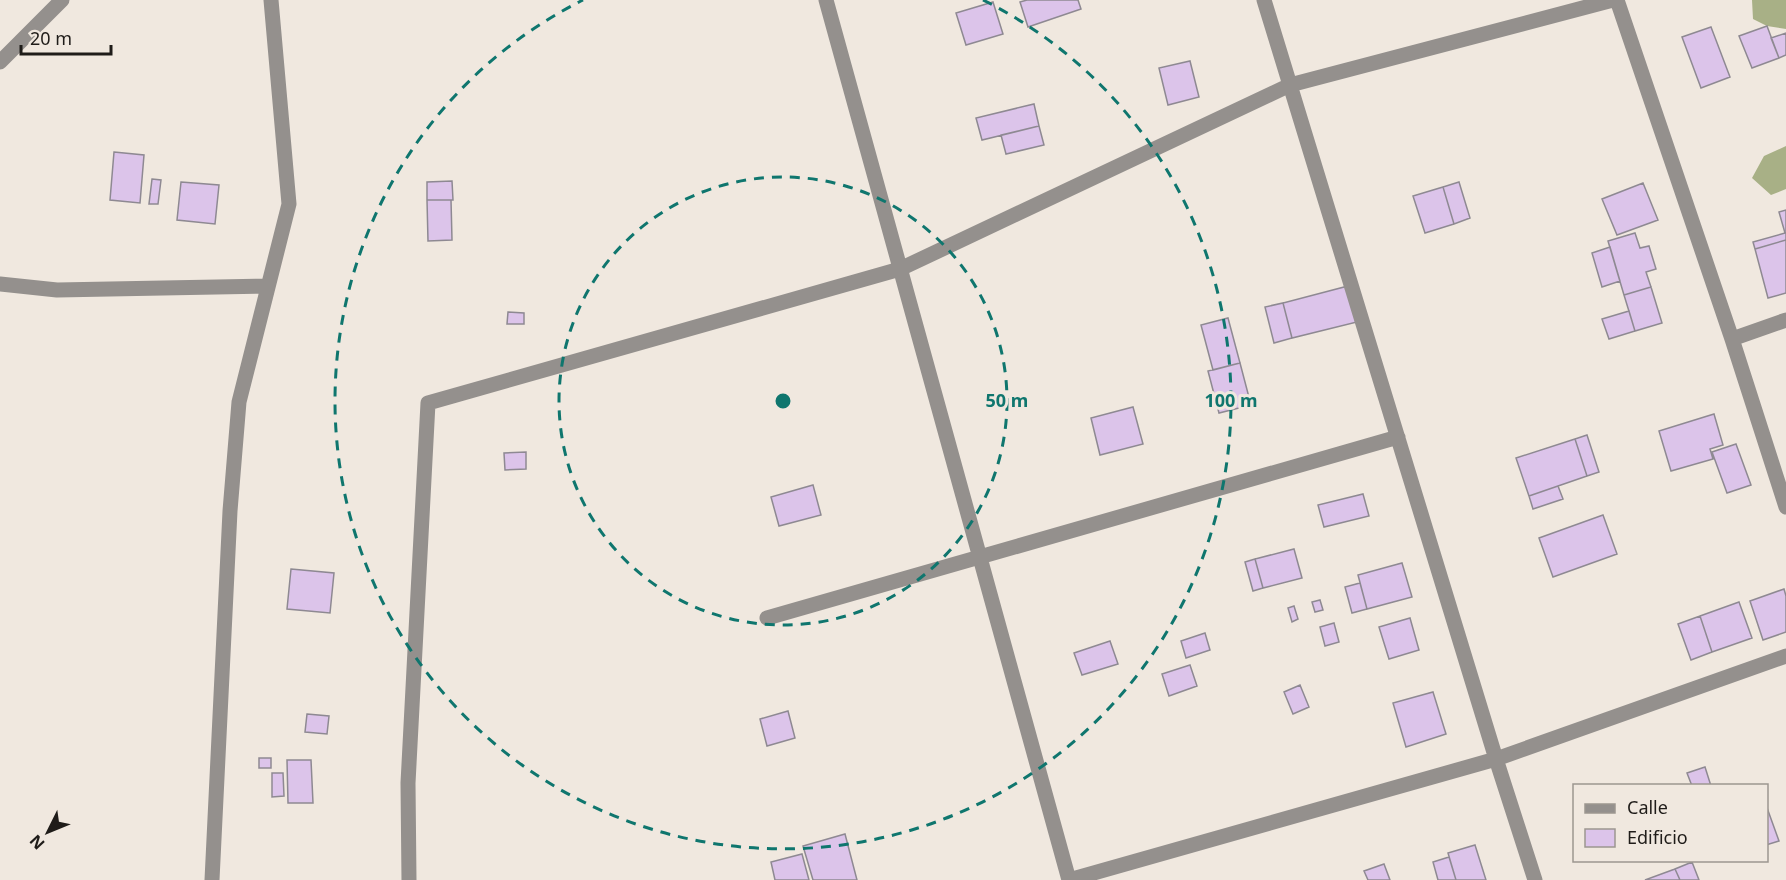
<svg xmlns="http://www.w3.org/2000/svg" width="1786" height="880" viewBox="0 0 1786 880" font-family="'Noto Sans',sans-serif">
  <rect width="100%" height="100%" fill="#f0e8df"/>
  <path fill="#a8b086" d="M 1752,0 L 1786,0 L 1786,29 L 1767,26 L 1753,19 Z
    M 1786,146 L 1786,189 L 1771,195 L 1752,178 L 1764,156 Z"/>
  <path fill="#dcc4ea" stroke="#8e8992" stroke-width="1.5" d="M 1027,0 L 1078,0 L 1081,9 L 1028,27 L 1020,2 Z
    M 993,2 L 1003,34 L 966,45 L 956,13 Z
    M 1767,26 L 1779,58 L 1752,68 L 1739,36 Z
    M 1711,27 L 1730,77 L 1701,88 L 1682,37 Z
    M 1786,33 L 1786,55 L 1779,58 L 1771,38 Z
    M 1190,61 L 1199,97 L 1168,105 L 1159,68 Z
    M 1034,104 L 1039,126 L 982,140 L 976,118 Z
    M 1039,126 L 1044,145 L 1006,154 L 1001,135 Z
    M 114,152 L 144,155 L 140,203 L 110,200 Z
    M 152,179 L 161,180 L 158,204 L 149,204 Z
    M 452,181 L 453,200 L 427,200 L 427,182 Z
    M 181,182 L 219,185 L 215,224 L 177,220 Z
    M 1459,182 L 1470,218 L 1454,224 L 1443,187 Z
    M 1643,183 L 1658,220 L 1617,235 L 1602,199 Z
    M 1443,187 L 1454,224 L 1425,233 L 1413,196 Z
    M 427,200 L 451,200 L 452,240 L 428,241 Z
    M 1786,210 L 1786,233 L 1785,233 L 1779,212 Z
    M 1635,233 L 1640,248 L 1649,246 L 1656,269 L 1646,272 L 1651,287 L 1624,295 L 1608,241 Z
    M 1785,233 L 1786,233 L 1786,240 L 1755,249 L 1753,242 Z
    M 1786,240 L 1786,293 L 1768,298 L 1755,249 Z
    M 1610,247 L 1620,281 L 1602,287 L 1592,253 Z
    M 1348,286 L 1357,322 L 1292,338 L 1283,303 Z
    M 1651,287 L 1662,323 L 1635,331 L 1624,295 Z
    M 1283,303 L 1292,338 L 1274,343 L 1265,307 Z
    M 1629,311 L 1635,331 L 1609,339 L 1602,319 Z
    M 508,312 L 524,313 L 524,324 L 507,324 Z
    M 1228,318 L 1240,363 L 1213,370 L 1201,325 Z
    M 1240,363 L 1251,405 L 1219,413 L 1208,371 Z
    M 1133,407 L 1143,444 L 1100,455 L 1091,418 Z
    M 1714,414 L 1723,445 L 1710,449 L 1713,459 L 1671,471 L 1659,431 Z
    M 1587,435 L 1599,472 L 1587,476 L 1575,439 Z
    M 1575,439 L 1587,476 L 1529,496 L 1516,458 Z
    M 1736,444 L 1751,485 L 1727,493 L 1712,452 Z
    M 526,452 L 526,469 L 505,470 L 504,453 Z
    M 813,485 L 821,515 L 779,526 L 771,497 Z
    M 1558,486 L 1563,499 L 1533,509 L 1529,496 Z
    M 1363,494 L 1369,516 L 1324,527 L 1318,505 Z
    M 1603,515 L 1617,554 L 1553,577 L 1539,538 Z
    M 1294,549 L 1302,578 L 1263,588 L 1255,559 Z
    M 1255,559 L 1263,588 L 1253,591 L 1245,562 Z
    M 1402,563 L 1412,597 L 1367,609 L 1358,575 Z
    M 291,569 L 334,573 L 330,613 L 287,609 Z
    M 1360,583 L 1367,609 L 1352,613 L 1345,587 Z
    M 1784,589 L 1786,596 L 1786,632 L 1763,640 L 1750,601 Z
    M 1320,600 L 1323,610 L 1315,612 L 1312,602 Z
    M 1739,602 L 1752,638 L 1712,652 L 1700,616 Z
    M 1294,606 L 1298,619 L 1292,622 L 1288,608 Z
    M 1700,616 L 1712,652 L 1691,660 L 1678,624 Z
    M 1410,618 L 1419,650 L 1389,659 L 1379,627 Z
    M 1334,623 L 1339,642 L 1325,646 L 1320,627 Z
    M 1205,633 L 1210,650 L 1186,658 L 1181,641 Z
    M 1110,641 L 1118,664 L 1082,675 L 1074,653 Z
    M 1190,665 L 1197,686 L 1169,696 L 1162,674 Z
    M 1300,685 L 1309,707 L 1293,714 L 1284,692 Z
    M 1433,692 L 1446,734 L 1406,747 L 1393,703 Z
    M 788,711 L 795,738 L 767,746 L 760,719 Z
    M 307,714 L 329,716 L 327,734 L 305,732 Z
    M 259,758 L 271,758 L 271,768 L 259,768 Z
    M 287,760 L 311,760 L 313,803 L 288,803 Z
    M 1705,767 L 1711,786 L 1692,786 L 1687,773 Z
    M 272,773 L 283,773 L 284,796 L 272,797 Z
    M 1766,805 L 1779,841 L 1766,845 Z
    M 845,834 L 857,880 L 813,880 L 803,846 Z
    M 1475,845 L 1486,880 L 1456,880 L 1448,853 Z
    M 802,854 L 809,880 L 775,880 L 771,862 Z
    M 1449,857 L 1456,880 L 1438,880 L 1433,862 Z
    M 1692,862 L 1699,880 L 1680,880 L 1675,869 Z
    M 1384,864 L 1390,880 L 1368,880 L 1364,871 Z
    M 1675,869 L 1680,880 L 1645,880 Z"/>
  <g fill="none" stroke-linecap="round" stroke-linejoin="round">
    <path stroke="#94908d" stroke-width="15" d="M 826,0 L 1069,880 L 1496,759 L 1786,656
      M 1264,0 L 1496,759 L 1535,880
      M 1617,0 L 1732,339 L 1786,507
      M 0,62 L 62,0
      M 0,284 L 57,290 L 268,286
      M 1732,339 L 1786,320
      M 767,618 L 1398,437
      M 212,880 L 230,511 L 239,402 L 289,204 L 271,0
      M 409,880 L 408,783 L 428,403 L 900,269 L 1290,85 L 1613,0"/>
  </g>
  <g fill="none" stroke="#0f766e" stroke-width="3" stroke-dasharray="10 8">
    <circle cx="783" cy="401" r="224"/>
    <path d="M983 0A448 448 0 1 1 583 0"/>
  </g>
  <circle cx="783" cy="401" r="9" fill="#0f766e" stroke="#f0e8df" stroke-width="3"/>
  <g font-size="18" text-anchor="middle" font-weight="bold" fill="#0f766e" stroke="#f0e8df" stroke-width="6" stroke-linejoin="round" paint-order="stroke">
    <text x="1007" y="407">50 m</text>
    <text x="1231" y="407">100 m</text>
  </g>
  <rect x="1573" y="784" width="195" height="78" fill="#f0e8df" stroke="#9c9690" stroke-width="1.5"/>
  <rect x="1585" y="804" width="30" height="9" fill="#94908d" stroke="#9c9690" stroke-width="1.5"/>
  <text x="1627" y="814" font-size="18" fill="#1f1c19">Calle</text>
  <rect x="1585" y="829" width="30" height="18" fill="#dcc4ea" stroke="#9c9690" stroke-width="1.5"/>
  <text x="1627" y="844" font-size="18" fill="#1f1c19">Edificio</text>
  <g transform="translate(48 832) rotate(227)" stroke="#f0e8df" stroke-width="4.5" paint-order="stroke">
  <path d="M0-4.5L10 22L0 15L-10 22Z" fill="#1f1c19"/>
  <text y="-9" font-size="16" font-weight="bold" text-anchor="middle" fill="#1f1c19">N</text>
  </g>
  <path d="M21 45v9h90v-9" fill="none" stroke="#1f1c19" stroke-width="3"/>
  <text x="30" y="45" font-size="18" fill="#1f1c19" stroke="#f0e8df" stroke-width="4.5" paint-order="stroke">20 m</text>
</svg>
